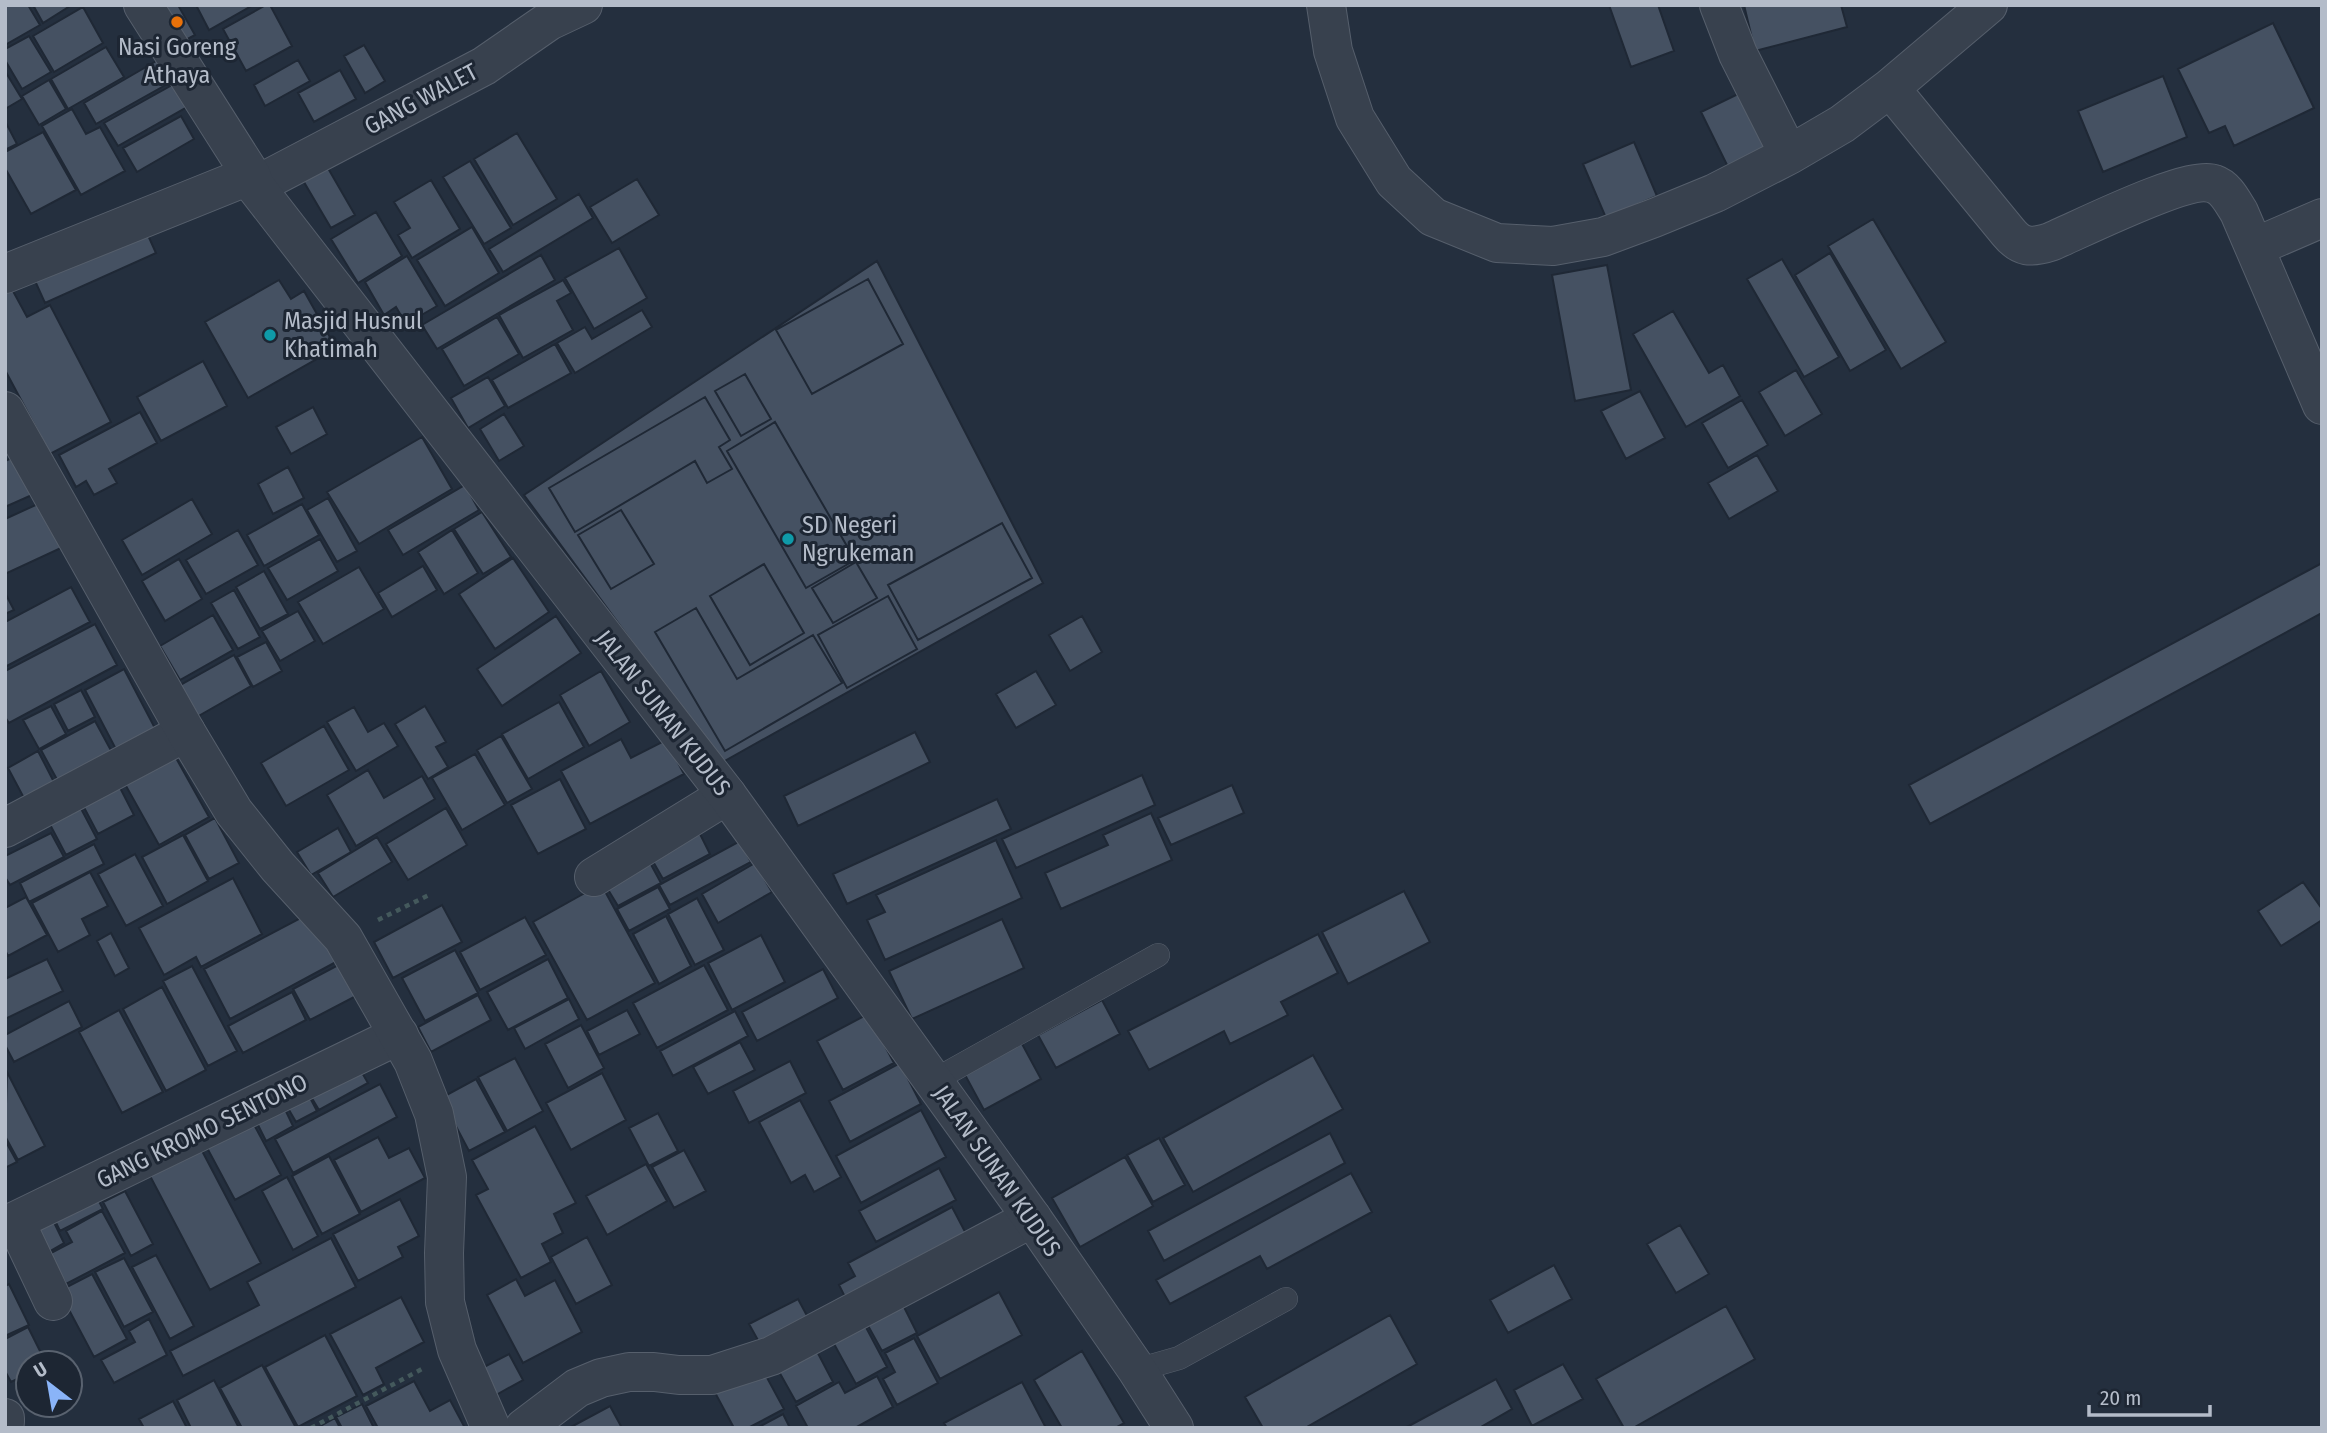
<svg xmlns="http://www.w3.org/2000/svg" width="2327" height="1433" viewBox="0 0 2327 1433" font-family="'Fira Sans Condensed',sans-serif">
  <rect width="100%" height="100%" fill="#242f3e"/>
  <path fill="#455162" stroke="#1f2835" stroke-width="2" d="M 5,5 L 28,5 L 40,25 L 5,45 Z
    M 33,5 L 70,5 L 70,6 L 43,23 Z
    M 161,5 L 178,5 L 195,35 L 182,42 Z
    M 196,5 L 253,5 L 209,30 Z
    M 266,5 L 270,5 L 292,46 L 246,71 L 223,29 Z
    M 1609,5 L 1658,5 L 1674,51 L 1631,67 Z
    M 1744,5 L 1841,5 L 1847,27 L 1755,51 Z
    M 83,7 L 103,43 L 54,72 L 33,36 Z
    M 2273,23 L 2314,108 L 2234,146 L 2225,126 L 2209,133 L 2178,69 Z
    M 29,36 L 51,72 L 22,89 L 5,60 L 5,49 Z
    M 364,45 L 385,81 L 365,93 L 344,56 Z
    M 106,47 L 124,77 L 68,109 L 51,79 Z
    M 158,60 L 171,82 L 96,124 L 84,103 Z
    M 298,60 L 310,81 L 265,106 L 254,85 Z
    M 340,70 L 356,99 L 314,122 L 298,93 Z
    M 5,71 L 22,99 L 5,109 Z
    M 2163,76 L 2187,137 L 2103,172 L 2078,111 Z
    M 49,80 L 66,109 L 39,125 L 22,96 Z
    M 174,84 L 187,107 L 118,146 L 104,123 Z
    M 1740,93 L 1768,150 L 1729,169 L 1701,112 Z
    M 72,109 L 86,134 L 100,127 L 125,171 L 81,195 L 42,126 Z
    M 181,116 L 194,139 L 137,172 L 123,148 Z
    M 5,121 L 17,144 L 5,150 Z
    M 43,132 L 76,190 L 31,214 L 5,168 L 5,152 Z
    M 517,133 L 557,199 L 513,225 L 474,159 Z
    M 1634,142 L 1657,196 L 1606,218 L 1583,164 Z
    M 470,161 L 511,228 L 484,244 L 443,177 Z
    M 325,163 L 355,215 L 331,228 L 301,177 Z
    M 637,179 L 659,215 L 612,243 L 590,207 Z
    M 431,180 L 460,229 L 412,258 L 398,235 L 410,228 L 394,202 Z
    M 579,194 L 593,218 L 503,272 L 489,249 Z
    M 376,212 L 402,256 L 358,283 L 331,239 Z
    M 1873,219 L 1946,342 L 1901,369 L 1828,246 Z
    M 142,222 L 156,253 L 45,303 L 31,272 Z
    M 472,227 L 499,273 L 445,306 L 417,260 Z
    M 619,248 L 647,298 L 594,329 L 565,278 Z
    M 1830,253 L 1886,350 L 1850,371 L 1795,275 Z
    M 541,255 L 555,280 L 437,349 L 422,325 Z
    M 407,256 L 437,306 L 406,324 L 396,307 L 384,315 L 365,282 Z
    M 1782,259 L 1839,357 L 1804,377 L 1747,279 Z
    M 877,261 L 1043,583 L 721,763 L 524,495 Z
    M 1607,265 L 1631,390 L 1575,401 L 1552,275 Z
    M 868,279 L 903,344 L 812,394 L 776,330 Z
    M 7,280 L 27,317 L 50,305 L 111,422 L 50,454 L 5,370 L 5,281 Z
    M 279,280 L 291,299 L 304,291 L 336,348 L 248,398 L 205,322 Z
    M 563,280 L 571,293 L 557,301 L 573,330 L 523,358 L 499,315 Z
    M 642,310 L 652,327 L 575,373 L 557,343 L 585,327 L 592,339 Z
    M 1673,311 L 1709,373 L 1723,365 L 1740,396 L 1686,427 L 1633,334 Z
    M 497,317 L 519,354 L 464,386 L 442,349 Z
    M 555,344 L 571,373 L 508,408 L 492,380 Z
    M 203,361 L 227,406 L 161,441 L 137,397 Z
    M 1796,370 L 1822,414 L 1785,436 L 1759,392 Z
    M 745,374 L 771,419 L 741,436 L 715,391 Z
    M 488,377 L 505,406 L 468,428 L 451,398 Z
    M 1640,391 L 1665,438 L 1626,459 L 1601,411 Z
    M 705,397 L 730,440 L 719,447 L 732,469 L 707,483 L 695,461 L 575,532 L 549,488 Z
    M 1742,400 L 1768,445 L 1728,468 L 1702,423 Z
    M 313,407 L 327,434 L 291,454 L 276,427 Z
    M 140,412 L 157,443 L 109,469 L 117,483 L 94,495 L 86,481 L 76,487 L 59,455 Z
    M 504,414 L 524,446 L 499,461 L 480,429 Z
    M 775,422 L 855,560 L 806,588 L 727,451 Z
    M 422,437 L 452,489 L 359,544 L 327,492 Z
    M 1757,455 L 1778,491 L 1729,519 L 1708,483 Z
    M 14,457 L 32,495 L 5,507 L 5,461 Z
    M 288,467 L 304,498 L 273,514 L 258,484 Z
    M 465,485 L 479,510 L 403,555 L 388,530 Z
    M 328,498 L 357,551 L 337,562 L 307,510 Z
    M 192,499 L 212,534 L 142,575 L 122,540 Z
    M 40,503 L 61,548 L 5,574 L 5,519 Z
    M 302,504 L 319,535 L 264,566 L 247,535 Z
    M 621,510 L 654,564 L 611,589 L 578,535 Z
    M 482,512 L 511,557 L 483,574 L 454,529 Z
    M 1002,523 L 1032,578 L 918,640 L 888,585 Z
    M 238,530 L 258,565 L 206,594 L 186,560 Z
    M 452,530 L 478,573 L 444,594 L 418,552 Z
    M 320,539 L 338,571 L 287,600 L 268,568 Z
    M 513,558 L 549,612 L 495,649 L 459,594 Z
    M 179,559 L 202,599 L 165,621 L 142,581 Z
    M 856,562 L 877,598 L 833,623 L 812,588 Z
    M 2322,563 L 2322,613 L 1930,824 L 1909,785 Z
    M 764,564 L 804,633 L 750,665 L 710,596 Z
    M 423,566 L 437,590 L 392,617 L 378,593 Z
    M 359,567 L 384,609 L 323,644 L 298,602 Z
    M 264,571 L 288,614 L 260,629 L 236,587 Z
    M 71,587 L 90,622 L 5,667 L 5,622 Z
    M 234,590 L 260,637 L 238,649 L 211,603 Z
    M 5,593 L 14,610 L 5,614 Z
    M 888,596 L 917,649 L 847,688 L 818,635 Z
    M 696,608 L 737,679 L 813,635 L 842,683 L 725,751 L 655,632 Z
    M 298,611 L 315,641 L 280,661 L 262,631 Z
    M 213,615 L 233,650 L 180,680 L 160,646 Z
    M 556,616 L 581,653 L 502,706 L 477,669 Z
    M 1082,616 L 1102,652 L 1070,671 L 1049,635 Z
    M 95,624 L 117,665 L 9,723 L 5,717 L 5,671 Z
    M 266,642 L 282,671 L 253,687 L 237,657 Z
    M 234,655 L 251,686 L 195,718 L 177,687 Z
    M 124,669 L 158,734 L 119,755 L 85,690 Z
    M 601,671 L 630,722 L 589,746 L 560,695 Z
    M 1036,671 L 1056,705 L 1016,728 L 996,694 Z
    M 81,690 L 95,717 L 68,731 L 54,704 Z
    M 559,702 L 584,747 L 528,779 L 502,734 Z
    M 51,706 L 66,734 L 39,749 L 23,720 Z
    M 425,706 L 446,742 L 436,747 L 448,767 L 428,779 L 395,724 Z
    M 354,707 L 368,732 L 384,723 L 398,746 L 356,771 L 327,722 Z
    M 95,721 L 114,756 L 60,785 L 41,750 Z
    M 324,726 L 349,770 L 286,806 L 261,763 Z
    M 915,732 L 930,762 L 798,826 L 784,796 Z
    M 501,736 L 532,789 L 507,803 L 477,750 Z
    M 621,739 L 631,758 L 666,740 L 684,774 L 590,824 L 561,771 Z
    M 171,749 L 209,817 L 159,845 L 121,777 Z
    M 38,751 L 55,784 L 25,800 L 8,768 Z
    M 475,754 L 505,805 L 462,830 L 432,778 Z
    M 368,770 L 384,798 L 422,776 L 435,799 L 356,846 L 327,795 Z
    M 1142,775 L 1155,805 L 1016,868 L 1002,839 Z
    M 114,776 L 134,815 L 98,834 L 78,796 Z
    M 560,779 L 586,829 L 538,854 L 511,805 Z
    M 1232,785 L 1244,813 L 1171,845 L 1158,818 Z
    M 76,799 L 97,839 L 66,855 L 45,815 Z
    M 997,799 L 1011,829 L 847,904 L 833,874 Z
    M 446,808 L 467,845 L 408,880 L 386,844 Z
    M 1151,813 L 1172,860 L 1061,909 L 1045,873 L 1108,845 L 1103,835 Z
    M 215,818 L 239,863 L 209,879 L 185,835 Z
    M 338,828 L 351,852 L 311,875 L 297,852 Z
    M 699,832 L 710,854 L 663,879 L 651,858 Z
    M 51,833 L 64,857 L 10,885 L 5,877 L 5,856 Z
    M 183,835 L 208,881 L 167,904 L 142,857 Z
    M 377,837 L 392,862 L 333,897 L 318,873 Z
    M 996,840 L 1022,898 L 885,960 L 867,920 L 885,912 L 876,895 Z
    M 740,841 L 751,862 L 670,905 L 659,885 Z
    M 94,844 L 104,864 L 29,902 L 20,883 Z
    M 135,854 L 163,906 L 126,926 L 98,874 Z
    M 648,859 L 661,883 L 618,906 L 604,883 Z
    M 755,863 L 772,892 L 718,923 L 702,894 Z
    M 90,872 L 108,906 L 82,919 L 90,935 L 58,952 L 32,903 Z
    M 233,878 L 262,934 L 201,967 L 196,957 L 164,975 L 139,928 Z
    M 2303,882 L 2322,909 L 2322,920 L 2281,946 L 2258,911 Z
    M 601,884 L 655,983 L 587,1020 L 533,922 Z
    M 658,887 L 670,909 L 629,931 L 617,909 Z
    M 1404,891 L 1430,942 L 1348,984 L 1322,932 Z
    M 26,897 L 47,935 L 8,956 L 5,950 L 5,908 Z
    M 697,898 L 724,950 L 695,965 L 668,914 Z
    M 442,905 L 462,942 L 393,978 L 374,942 Z
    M 310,913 L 336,962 L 230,1019 L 204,969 Z
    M 666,916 L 691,966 L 659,984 L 633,934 Z
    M 525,917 L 546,955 L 480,990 L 460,952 Z
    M 1002,919 L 1024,968 L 912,1019 L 889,971 Z
    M 111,933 L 129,968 L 115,976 L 97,941 Z
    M 1318,934 L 1338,973 L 1281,1002 L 1288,1015 L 1230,1044 L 1224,1031 L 1149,1070 L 1128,1031 Z
    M 761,935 L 785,982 L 732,1010 L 708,963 Z
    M 455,950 L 478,993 L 425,1021 L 402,978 Z
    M 47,959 L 63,991 L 5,1019 L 5,979 Z
    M 548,959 L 568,998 L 508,1030 L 487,992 Z
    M 342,963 L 358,995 L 310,1020 L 293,989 Z
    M 704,965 L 728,1010 L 657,1048 L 633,1003 Z
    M 192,966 L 237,1051 L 208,1066 L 163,981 Z
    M 823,969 L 838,998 L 757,1041 L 742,1012 Z
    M 162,987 L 206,1070 L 166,1091 L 123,1009 Z
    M 292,992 L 306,1020 L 243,1053 L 228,1026 Z
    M 478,995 L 491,1020 L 431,1052 L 418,1027 Z
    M 569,999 L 579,1019 L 525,1049 L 514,1028 Z
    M 1102,1000 L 1120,1034 L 1056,1068 L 1038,1035 Z
    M 69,1001 L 82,1027 L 14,1062 L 5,1045 L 5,1035 Z
    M 119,1010 L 163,1092 L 122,1113 L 79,1032 Z
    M 627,1010 L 640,1034 L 599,1055 L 587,1031 Z
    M 735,1011 L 748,1036 L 673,1076 L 660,1051 Z
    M 868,1014 L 894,1063 L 843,1090 L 817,1041 Z
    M 581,1025 L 604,1068 L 568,1088 L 545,1044 Z
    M 740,1042 L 755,1070 L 708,1094 L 693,1067 Z
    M 1021,1042 L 1041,1079 L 984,1110 L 964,1073 Z
    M 1313,1055 L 1343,1109 L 1193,1192 L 1163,1138 Z
    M 515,1058 L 543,1111 L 507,1131 L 478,1077 Z
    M 790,1061 L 806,1093 L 749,1123 L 733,1091 Z
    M 900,1063 L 921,1104 L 850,1142 L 829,1101 Z
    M 357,1064 L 368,1083 L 319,1110 L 307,1090 Z
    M 7,1072 L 45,1146 L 18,1160 L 5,1136 Z
    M 602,1073 L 626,1120 L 571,1150 L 546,1103 Z
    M 476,1079 L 505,1132 L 469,1151 L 441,1098 Z
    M 380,1084 L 397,1117 L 293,1173 L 275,1139 Z
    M 307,1092 L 317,1111 L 296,1122 L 285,1103 Z
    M 800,1100 L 841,1177 L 814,1192 L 805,1175 L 791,1183 L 759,1122 Z
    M 282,1103 L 293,1126 L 266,1141 L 254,1117 Z
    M 921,1110 L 946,1157 L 861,1203 L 836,1156 Z
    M 658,1113 L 678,1151 L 649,1166 L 629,1128 Z
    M 251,1119 L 281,1175 L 235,1200 L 205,1144 Z
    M 535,1126 L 576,1203 L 554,1214 L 563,1233 L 542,1244 L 551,1262 L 521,1278 L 476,1195 L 488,1189 L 472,1160 Z
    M 1330,1133 L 1345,1163 L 1164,1261 L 1148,1231 Z
    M 378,1137 L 389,1158 L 409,1148 L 425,1178 L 361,1212 L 334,1160 Z
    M 1159,1138 L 1185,1185 L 1153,1202 L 1127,1155 Z
    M 5,1140 L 17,1162 L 5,1168 Z
    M 200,1147 L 261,1263 L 210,1290 L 149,1174 Z
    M 684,1150 L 706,1191 L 674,1208 L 652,1167 Z
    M 329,1156 L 360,1214 L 322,1234 L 292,1176 Z
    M 1125,1157 L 1153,1206 L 1080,1247 L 1052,1198 Z
    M 646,1164 L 667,1201 L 607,1235 L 586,1196 Z
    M 939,1168 L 956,1200 L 876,1242 L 859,1211 Z
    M 1351,1173 L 1372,1212 L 1267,1269 L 1260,1256 L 1170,1304 L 1156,1280 Z
    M 287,1177 L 318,1236 L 293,1250 L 262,1191 Z
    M 92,1188 L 103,1209 L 60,1231 L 50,1210 Z
    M 125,1191 L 153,1244 L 131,1256 L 103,1202 Z
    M 400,1199 L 419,1236 L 398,1247 L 403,1257 L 358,1281 L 333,1234 Z
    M 952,1207 L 972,1245 L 851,1309 L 839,1285 L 855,1276 L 848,1263 Z
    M 47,1208 L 64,1243 L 45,1254 L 27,1219 Z
    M 102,1211 L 125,1253 L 66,1284 L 49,1254 L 72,1242 L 66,1231 Z
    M 1680,1225 L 1709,1274 L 1676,1293 L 1647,1244 Z
    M 587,1237 L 612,1285 L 576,1304 L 551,1257 Z
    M 331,1238 L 356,1287 L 183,1376 L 170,1351 L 259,1305 L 247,1282 Z
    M 156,1255 L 194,1326 L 170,1339 L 132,1267 Z
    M 124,1258 L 153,1312 L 124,1327 L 95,1272 Z
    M 1554,1265 L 1572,1299 L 1508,1333 L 1490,1300 Z
    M 92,1274 L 127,1339 L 94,1357 L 59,1291 Z
    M 516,1279 L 525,1296 L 555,1280 L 582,1332 L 523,1363 L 487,1295 Z
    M 9,1284 L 29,1325 L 5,1336 L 5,1286 Z
    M 999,1292 L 1022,1335 L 940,1379 L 917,1336 Z
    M 401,1297 L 424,1342 L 376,1368 L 384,1384 L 363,1395 L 330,1334 Z
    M 798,1299 L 812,1325 L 764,1351 L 749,1324 Z
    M 902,1303 L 917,1333 L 882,1351 L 866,1322 Z
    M 1726,1306 L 1755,1359 L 1633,1428 L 1624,1428 L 1596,1379 Z
    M 1390,1315 L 1417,1364 L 1305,1428 L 1263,1428 L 1245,1397 Z
    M 860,1316 L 887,1367 L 856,1384 L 828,1333 Z
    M 149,1319 L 167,1355 L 114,1383 L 101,1360 L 135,1342 L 129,1331 Z
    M 28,1327 L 46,1363 L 28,1363 L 28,1374 L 11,1382 L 5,1371 L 5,1339 Z
    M 325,1335 L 357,1396 L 298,1427 L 265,1367 Z
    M 914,1338 L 938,1383 L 897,1405 L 883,1379 L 895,1372 L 885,1353 Z
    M 811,1340 L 833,1382 L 796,1402 L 773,1361 Z
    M 1082,1351 L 1124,1423 L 1115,1428 L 1062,1428 L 1034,1380 Z
    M 509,1354 L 523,1380 L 496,1395 L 482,1368 Z
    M 759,1363 L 784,1409 L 748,1428 L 734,1428 L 712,1387 Z
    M 1563,1364 L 1583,1399 L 1532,1426 L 1514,1390 Z
    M 262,1365 L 295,1426 L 293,1428 L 242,1428 L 220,1388 Z
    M 877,1376 L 893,1407 L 855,1428 L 808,1428 L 796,1406 L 839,1382 L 845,1393 Z
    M 1496,1379 L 1512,1409 L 1479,1428 L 1405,1428 Z
    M 214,1380 L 239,1428 L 191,1428 L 177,1400 Z
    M 414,1381 L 430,1411 L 450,1400 L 465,1428 L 378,1428 L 366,1406 Z
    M 1022,1382 L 1046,1428 L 947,1428 L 944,1423 Z
    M 173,1401 L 187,1428 L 144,1428 L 139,1419 Z
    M 362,1404 L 374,1428 L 342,1428 L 336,1417 Z
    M 610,1406 L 622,1428 L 569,1428 Z
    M 783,1414 L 790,1428 L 757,1428 Z
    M 335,1418 L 340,1428 L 317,1428 Z"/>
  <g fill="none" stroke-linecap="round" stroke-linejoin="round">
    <g stroke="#565f6c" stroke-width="24">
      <path id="service" d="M 933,1081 L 1158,955
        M 1137,1370 L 1179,1358 L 1286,1299"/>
    </g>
    <g stroke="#565f6c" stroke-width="40">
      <path id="minor" d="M 1326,5 L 1333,51 L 1355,118 L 1394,181 L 1433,217 L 1497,243 L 1553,246 L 1603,237 L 1654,218 L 1715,193 L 1789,155 L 1842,124 L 1890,88 L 1988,5
        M 1719,5 L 1738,54 L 1789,155
        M 1890,88 L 2008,232 C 2021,248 2031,248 2050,242 C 2079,230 2189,174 2214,184 C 2226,188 2232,201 2239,212 L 2322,405
        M 255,186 L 484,66 L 549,21 L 583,5
        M 2255,247 L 2322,218
        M 5,828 L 186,732
        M 594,877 L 727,795
        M 15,1221 L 53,1301
        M 5,1226 L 399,1035
        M 5,1418 L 5,1422
        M 524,1428 L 577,1388 L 601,1378 L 629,1372 L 654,1372 L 679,1375 L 712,1375 L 771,1356 L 1032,1218"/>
    </g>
    <g stroke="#565f6c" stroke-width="40">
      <path id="tertiary" d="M 143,5 L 251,175 L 255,186 L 727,795 L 1032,1218 L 1137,1370 L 1174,1428
        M 5,274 L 251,175
        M 5,411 L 186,732 L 234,812 L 278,867 L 343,938 L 413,1061 L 434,1114 L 447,1177 L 444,1253 L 445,1302 L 457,1350 L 491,1428"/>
    </g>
    <path stroke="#44595c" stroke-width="4.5" stroke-dasharray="5 5" stroke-linecap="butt" d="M 378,920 L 431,894
      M 311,1428 L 422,1369"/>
    <use href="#service" stroke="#38414e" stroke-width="23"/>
    <use href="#minor" stroke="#38414e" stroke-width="38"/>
    <use href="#tertiary" stroke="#38414e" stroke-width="38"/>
  </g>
  <circle fill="#e8710a" stroke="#1d2633" stroke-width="2.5" cx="177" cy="22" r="7"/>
  <g fill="#0f9aa8" stroke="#1d2633" stroke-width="2.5">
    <circle cx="270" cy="335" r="7"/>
    <circle cx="788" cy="539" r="7"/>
  </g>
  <g text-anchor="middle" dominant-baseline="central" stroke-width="6" stroke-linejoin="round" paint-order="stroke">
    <g font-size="24" fill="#b4bcc9" stroke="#1d2633" text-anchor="start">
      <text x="177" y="47" text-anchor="middle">Nasi Goreng<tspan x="177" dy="28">Athaya</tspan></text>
      <text x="284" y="321">Masjid Husnul<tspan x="284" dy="28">Khatimah</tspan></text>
      <text x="802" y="525">SD Negeri<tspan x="802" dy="28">Ngrukeman</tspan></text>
    </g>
    <g font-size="24" fill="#b4bcc9" stroke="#1d2633">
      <text transform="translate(421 99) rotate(-28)">GANG WALET</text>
      <text transform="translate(663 713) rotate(52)">JALAN SUNAN KUDUS</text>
      <text transform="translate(202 1131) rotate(-26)">GANG KROMO SENTONO</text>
      <text transform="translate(997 1171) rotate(55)">JALAN SUNAN KUDUS</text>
    </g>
  </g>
  <rect width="2327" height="1433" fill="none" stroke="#b4bcc9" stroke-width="14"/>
  <g transform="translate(49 1384) rotate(329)"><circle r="33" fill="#1d2633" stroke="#59626f" stroke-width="2"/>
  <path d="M0-5L12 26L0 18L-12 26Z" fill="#8ab4f8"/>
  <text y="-10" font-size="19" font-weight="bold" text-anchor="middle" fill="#b4bcc9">U</text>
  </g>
  <path d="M2089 1405v10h121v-10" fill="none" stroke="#b4bcc9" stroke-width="3.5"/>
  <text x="2100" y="1405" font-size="21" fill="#b4bcc9" stroke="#1d2633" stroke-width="5" paint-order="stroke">20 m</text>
</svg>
